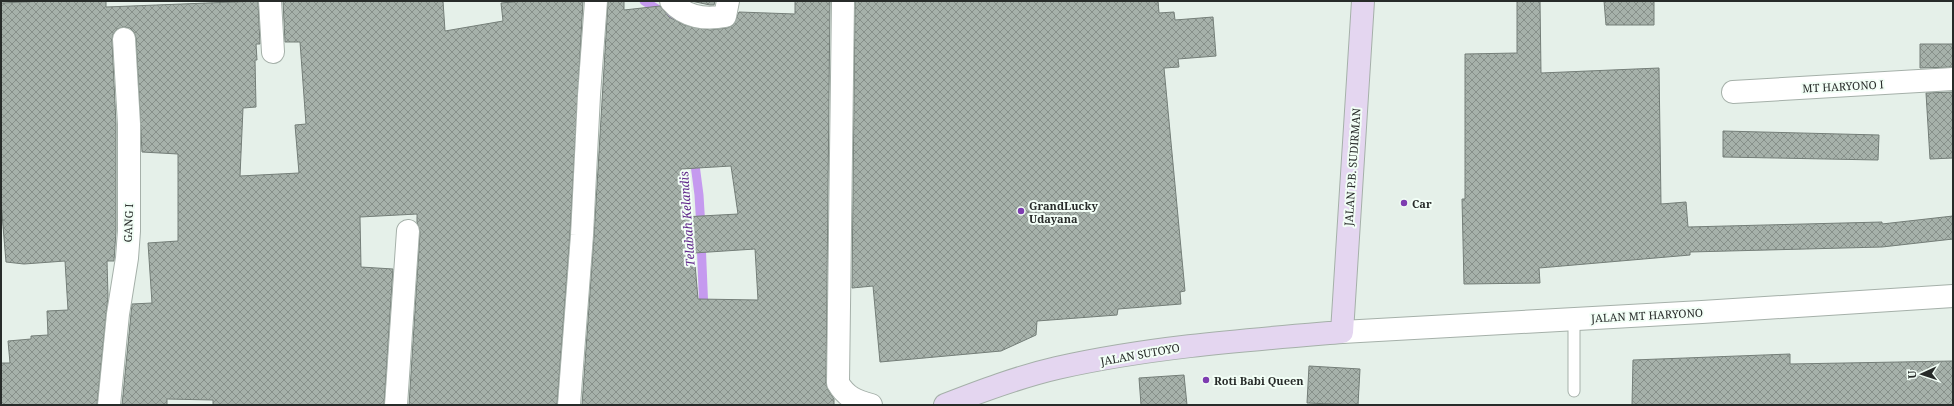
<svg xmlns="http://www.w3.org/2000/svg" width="1954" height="406" viewBox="0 0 1954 406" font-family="'Noto Serif',serif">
  <defs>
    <pattern id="building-cross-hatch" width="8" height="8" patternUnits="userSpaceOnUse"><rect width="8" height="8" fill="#a6b1aa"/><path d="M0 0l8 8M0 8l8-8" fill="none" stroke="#87908a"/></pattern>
  </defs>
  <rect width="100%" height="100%" fill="#e5f0e9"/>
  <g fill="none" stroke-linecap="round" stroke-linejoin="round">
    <path stroke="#c59aef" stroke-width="9" d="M 644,1 L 672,18 L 674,30
      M 694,157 L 699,195 L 701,228
      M 701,240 L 704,312"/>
  </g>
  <path fill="url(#building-cross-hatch)" stroke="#747e78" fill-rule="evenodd" d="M 46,1 L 106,1 L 106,7 L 258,1 L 260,44 L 256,44 L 257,60 L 255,60 L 256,107 L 243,108 L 240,176 L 299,173 L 295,125 L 306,124 L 300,42 L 285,42 L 283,1 L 443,1 L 445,31 L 503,21 L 501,3 L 523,1 L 583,1 L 570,234 L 557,405 L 409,405 L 420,232 L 417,222 L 417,214 L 360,217 L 361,267 L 393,269 L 384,405 L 213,405 L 213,400 L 167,399 L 167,405 L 122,405 L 132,304 L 152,303 L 148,243 L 178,241 L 178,154 L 142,152 L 136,38 L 134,32 L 130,28 L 124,27 L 117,29 L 113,34 L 112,40 L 116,124 L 116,231 L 114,261 L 107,261 L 108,296 L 97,405 L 1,405 L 1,363 L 10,363 L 8,341 L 31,339 L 31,336 L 48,335 L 47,311 L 68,310 L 65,261 L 24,264 L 6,262 L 1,202 L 1,3 Z
    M 608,1 L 624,1 L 624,10 L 660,6 L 669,17 L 684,25 L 710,30 L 727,28 L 733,25 L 739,12 L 795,14 L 795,1 L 830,1 L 826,383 L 828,390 L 834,399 L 834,405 L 582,405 L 594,236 ZM 731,166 L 738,214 L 683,217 L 681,169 ZM 755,249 L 758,300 L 698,299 L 694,253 Z
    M 691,1 L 715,1 L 714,5 L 710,5 Z
    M 855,1 L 1158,1 L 1159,13 L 1174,12 L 1175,20 L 1213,17 L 1216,56 L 1178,59 L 1179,67 L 1164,68 L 1185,291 L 1180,292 L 1181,304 L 1118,309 L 1117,315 L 1037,321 L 1036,335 L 1001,351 L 880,362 L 873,286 L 852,288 Z
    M 1517,1 L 1540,1 L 1541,73 L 1659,68 L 1661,204 L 1686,202 L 1688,227 L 1882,222 L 1882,224 L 1953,216 L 1953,239 L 1882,247 L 1690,252 L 1690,255 L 1539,268 L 1540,283 L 1464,284 L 1462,199 L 1465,199 L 1465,54 L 1517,53 Z
    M 1604,1 L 1654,1 L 1654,25 L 1606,25 Z
    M 1920,44 L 1953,44 L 1953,67 L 1920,68 Z
    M 1953,92 L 1953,158 L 1930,159 L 1926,93 Z
    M 1723,131 L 1879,135 L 1878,160 L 1723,157 Z
    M 1790,354 L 1790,364 L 1953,361 L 1953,405 L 1632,405 L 1633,360 Z
    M 1309,366 L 1360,369 L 1358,405 L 1307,403 Z
    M 1184,375 L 1187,405 L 1141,405 L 1139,378 Z"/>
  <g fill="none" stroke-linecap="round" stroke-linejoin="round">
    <g stroke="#a5b0a9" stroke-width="13">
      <path id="service" d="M 1574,391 L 1574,319"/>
    </g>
    <g stroke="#a5b0a9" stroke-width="24">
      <path id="minor" d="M 270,1 L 273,52
        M 671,1 C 685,17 705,20 725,16 L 728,1
        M 843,1 L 838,383 C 846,397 856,401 871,405
        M 1733,92 L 1953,79
        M 1342,332 L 1702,312 L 1953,296
        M 109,405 L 118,314 L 127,258 L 129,231 L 129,124 L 124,39
        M 396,405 L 408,231
        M 569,405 L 582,235 L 589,95 L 596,1"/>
    </g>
    <g stroke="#a5b0a9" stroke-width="24">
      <path id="secondary" d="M 945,405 C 981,391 1018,377 1057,368 C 1150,347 1246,340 1342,332 L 1363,1"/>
    </g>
    <use href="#service" stroke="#fff" stroke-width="11"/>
    <use href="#minor" stroke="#fff" stroke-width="22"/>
    <use href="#secondary" stroke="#e4d6f0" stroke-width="22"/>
  </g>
  <g fill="#7d3cb0" stroke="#f2fef6" stroke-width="1.5">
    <circle cx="1404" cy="203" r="4"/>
    <circle cx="1021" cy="211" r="4"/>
    <circle cx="1206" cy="380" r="4"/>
  </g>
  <g text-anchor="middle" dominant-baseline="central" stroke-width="4" stroke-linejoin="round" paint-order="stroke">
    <g font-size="11" fill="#272b29" stroke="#f2fef6">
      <text transform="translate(1843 86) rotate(-3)">MT HARYONO I</text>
      <text transform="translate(1352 167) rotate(-86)">JALAN P.B. SUDIRMAN</text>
      <text transform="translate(128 223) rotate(-88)">GANG I</text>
      <text transform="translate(1647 315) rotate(-3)">JALAN MT HARYONO</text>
      <text transform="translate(1140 354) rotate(-10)">JALAN SUTOYO</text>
    </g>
    <g font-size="11" font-weight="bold" fill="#272b29" stroke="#f2fef6" text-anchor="start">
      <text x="1412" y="203">Car</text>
      <text x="1029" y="205">GrandLucky<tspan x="1029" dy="13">Udayana</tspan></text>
      <text x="1214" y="380">Roti Babi Queen</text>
    </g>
    <g font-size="12" font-style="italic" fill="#622a8c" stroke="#f2fef6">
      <text transform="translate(687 219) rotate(-94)">Telabah Kelandis</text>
    </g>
  </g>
  <rect width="1954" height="406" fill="none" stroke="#272b29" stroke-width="4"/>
  <g transform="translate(1922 374) rotate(267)" stroke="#f2fef6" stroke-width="3" paint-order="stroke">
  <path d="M0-3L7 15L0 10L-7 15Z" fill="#272b29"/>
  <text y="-6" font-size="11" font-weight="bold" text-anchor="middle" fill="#272b29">U</text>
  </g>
</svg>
